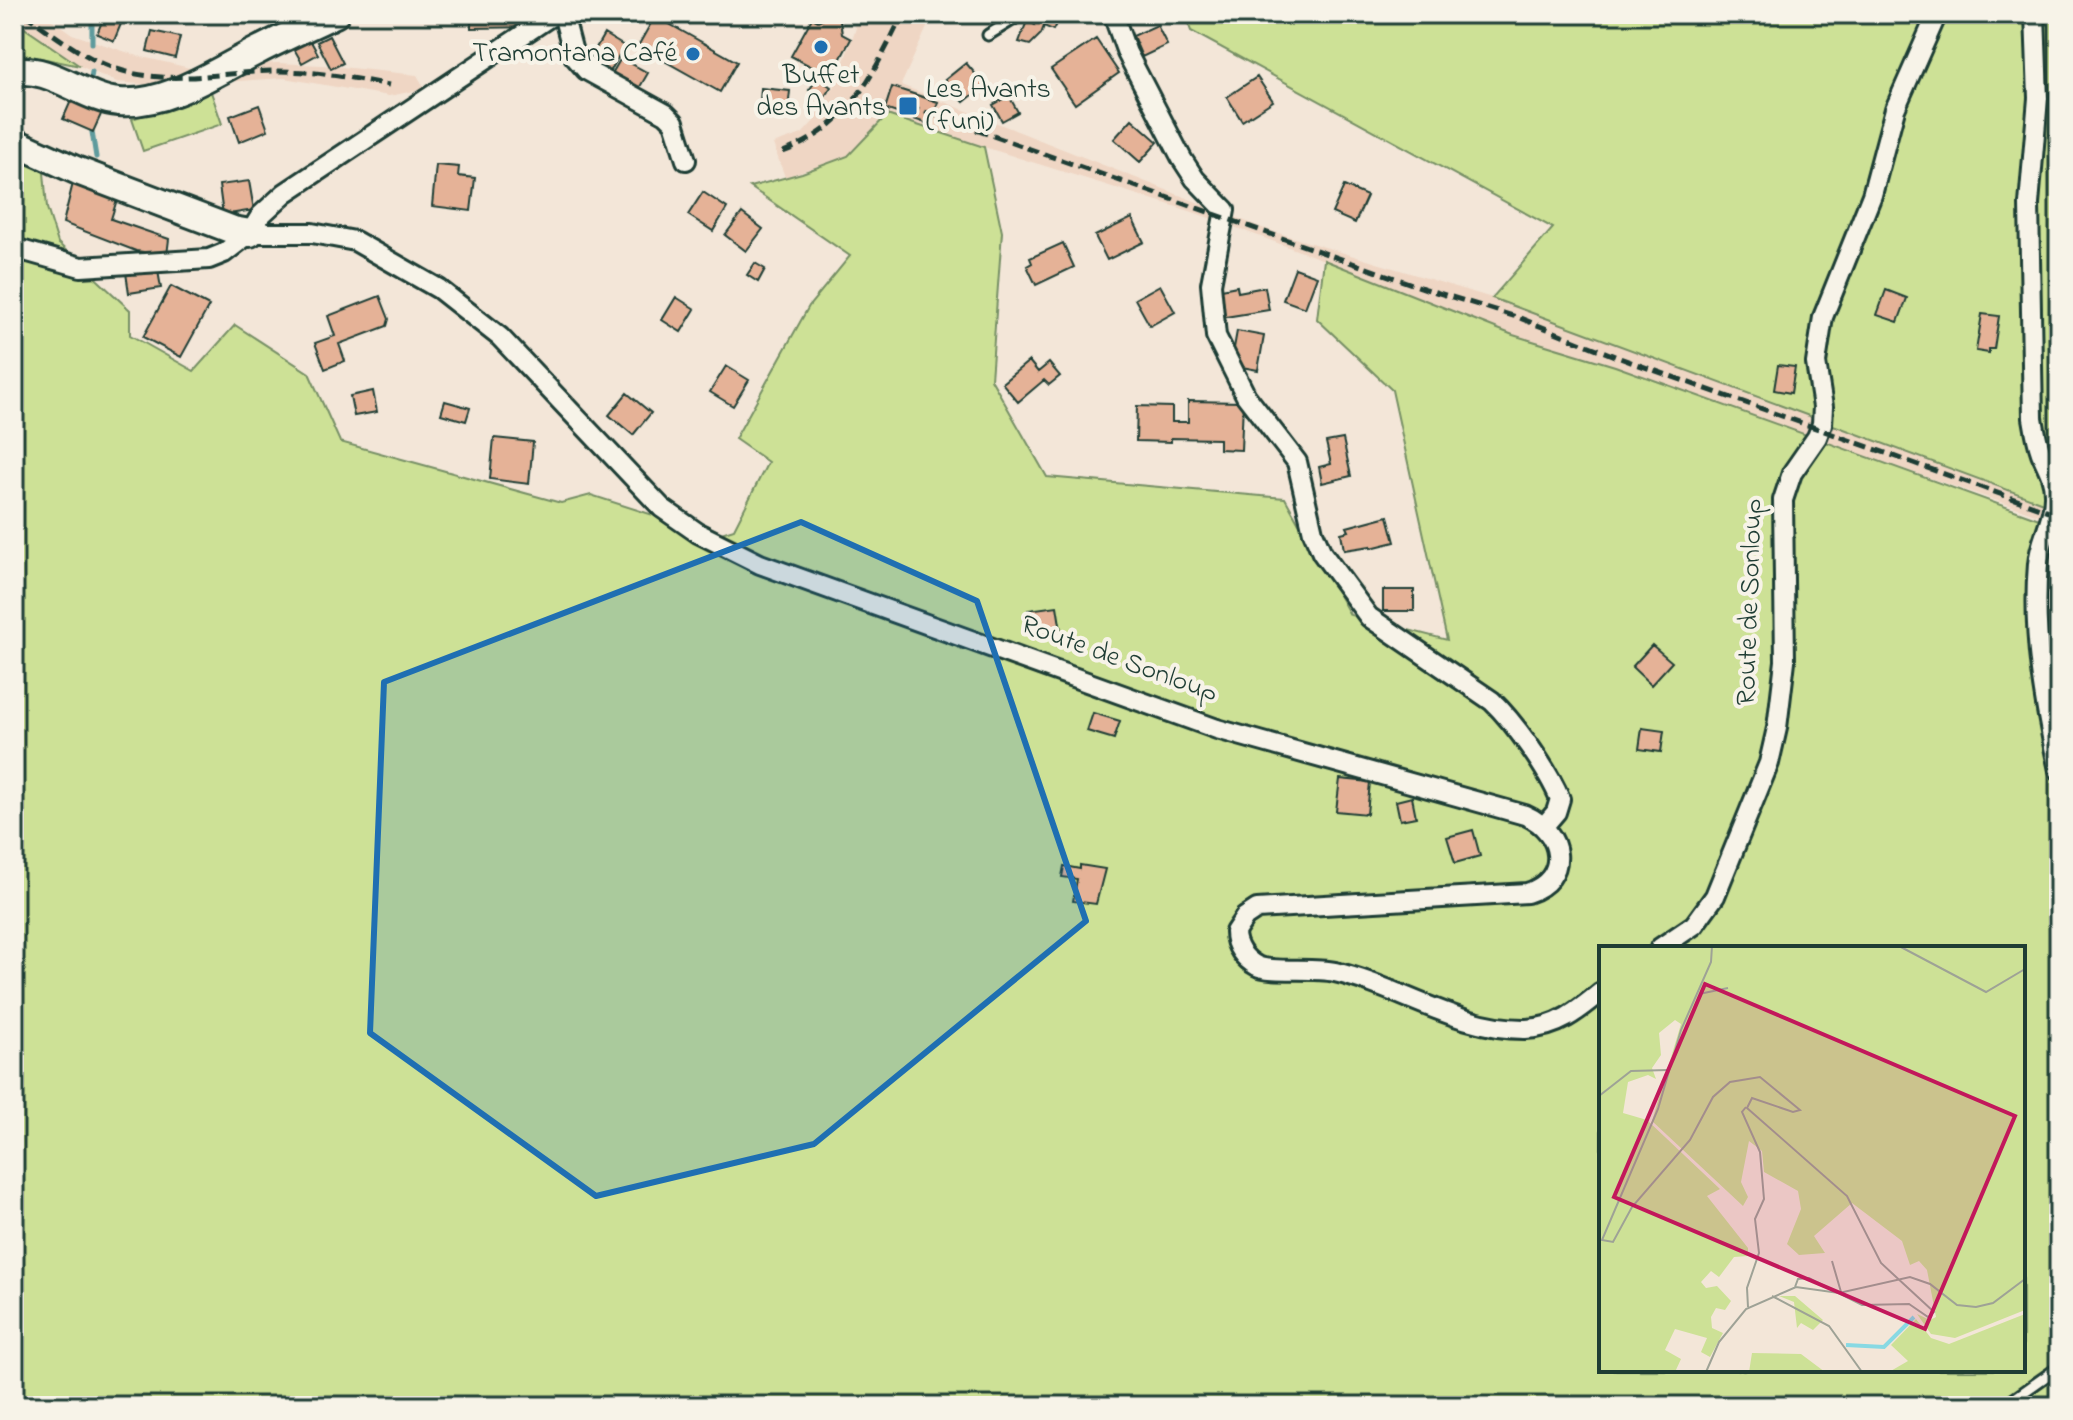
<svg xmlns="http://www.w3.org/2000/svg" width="2073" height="1420" viewBox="0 0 2073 1420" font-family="'Indie Flower',sans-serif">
  <rect width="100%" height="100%" fill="#f3e6d8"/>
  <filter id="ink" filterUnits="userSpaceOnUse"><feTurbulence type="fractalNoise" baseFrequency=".0125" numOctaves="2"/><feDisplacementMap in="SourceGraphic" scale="16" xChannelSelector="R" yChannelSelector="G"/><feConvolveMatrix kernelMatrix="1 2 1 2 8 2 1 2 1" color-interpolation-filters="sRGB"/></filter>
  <g filter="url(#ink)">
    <path fill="#efd6c4" d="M 14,14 L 44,14 L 72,34 L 138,56 L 190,68 L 277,63 L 322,65 L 417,75 L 425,89 L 389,96 L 284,78 L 161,86 L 117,82 L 80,66 L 14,22 Z
      M 849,14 L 933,14 L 901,85 L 1265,229 L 1492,298 L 2059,509 L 2059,522 L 1827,443 L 1615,366 L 1513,335 L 1324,260 L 1193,212 L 984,147 L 887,115 L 848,156 L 785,177 L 773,144 L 802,134 L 815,120 L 820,104 L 835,86 L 856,28 Z"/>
    <path fill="#cde196" stroke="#768f65" stroke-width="2" fill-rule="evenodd" d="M 1185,14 L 2059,14 L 2059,509 L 1492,298 L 1553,228 L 1191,31 Z
      M 14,22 L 17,23 L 80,66 L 26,55 L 14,57 Z
      M 211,92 L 222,124 L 143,151 L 132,119 Z
      M 887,115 L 984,147 L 1002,232 L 991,379 L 1047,477 L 1285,498 L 1350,615 L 1447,640 L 1392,390 L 1317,319 L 1324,260 L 1513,335 L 1615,366 L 2042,520 L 2036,693 L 2059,801 L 2059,1406 L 14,1406 L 14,154 L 44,172 L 47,208 L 58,243 L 130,310 L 130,335 L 194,371 L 235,325 L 309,373 L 340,442 L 561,503 L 591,495 L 715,535 L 734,529 L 768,462 L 735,439 L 809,306 L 850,256 L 750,187 L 802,173 L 848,156 ZM 1601,948 L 2023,948 L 2023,1370 L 1601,1370 Z"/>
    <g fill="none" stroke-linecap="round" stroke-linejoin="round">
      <path stroke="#5e9b9d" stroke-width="5" d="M 92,14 L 92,43
        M 90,84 L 92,72
        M 92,132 L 96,157"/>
    </g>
    <path fill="#e5b297" stroke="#1f3d34" stroke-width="2" d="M 105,14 L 125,14 L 114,41 L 97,34 Z
      M 471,14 L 526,14 L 527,27 L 471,28 Z
      M 1049,14 L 1077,14 L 1073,22 L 1065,19 L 1063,24 L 1057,22 L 1053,30 L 1044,26 L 1041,34 L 1030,45 L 1019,42 L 1027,21 L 1035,25 L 1039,16 L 1046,19 Z
      M 830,15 L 840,20 L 842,34 L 851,39 L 831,77 L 791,56 L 812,18 L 818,21 Z
      M 655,16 L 737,62 L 720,92 L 638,46 Z
      M 1157,25 L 1167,45 L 1142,57 L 1133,36 Z
      M 152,31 L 180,37 L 175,58 L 147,51 Z
      M 604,34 L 624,46 L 609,74 L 588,62 Z
      M 329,36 L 343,63 L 331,69 L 317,42 Z
      M 309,38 L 318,54 L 302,63 L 293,47 Z
      M 1096,39 L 1119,73 L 1075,104 L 1051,69 Z
      M 621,58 L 648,73 L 637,92 L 610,77 Z
      M 966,63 L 985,85 L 964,102 L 945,80 Z
      M 1257,77 L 1273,101 L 1242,121 L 1227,97 Z
      M 818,78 L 831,87 L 823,99 L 809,90 Z
      M 892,87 L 938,102 L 931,125 L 885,109 Z
      M 761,88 L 790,91 L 787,119 L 759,116 Z
      M 73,96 L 103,110 L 93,132 L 63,119 Z
      M 1009,96 L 1018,112 L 1002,121 L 993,105 Z
      M 259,105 L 268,130 L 239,142 L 230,116 Z
      M 1132,119 L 1158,142 L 1140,162 L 1114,139 Z
      M 436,165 L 459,167 L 458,176 L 475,178 L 471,211 L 432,206 Z
      M 74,179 L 119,193 L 111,219 L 169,239 L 167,255 L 136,251 L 63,223 Z
      M 249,181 L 254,210 L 223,215 L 219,185 Z
      M 1344,186 L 1367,196 L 1355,223 L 1332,213 Z
      M 703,192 L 727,208 L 713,231 L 688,215 Z
      M 742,213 L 763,229 L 746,251 L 725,235 Z
      M 1132,218 L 1144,242 L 1107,260 L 1095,236 Z
      M 1063,243 L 1074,267 L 1036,285 L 1027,266 L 1032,263 L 1030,258 Z
      M 755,263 L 765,269 L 758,282 L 747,275 Z
      M 157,265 L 161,288 L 129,293 L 126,273 Z
      M 1295,268 L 1317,276 L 1305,308 L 1283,300 Z
      M 1160,285 L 1175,312 L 1150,326 L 1135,299 Z
      M 171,286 L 209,306 L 181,357 L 143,337 Z
      M 1237,286 L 1238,292 L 1265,287 L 1269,310 L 1219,318 L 1216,290 Z
      M 1886,290 L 1907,298 L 1898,322 L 1877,315 Z
      M 380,296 L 389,319 L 387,326 L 339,344 L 345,361 L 325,369 L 315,343 L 335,336 L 328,316 Z
      M 676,297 L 695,309 L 681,332 L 662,320 Z
      M 1982,314 L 1999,316 L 1994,349 L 1989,349 L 1989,353 L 1976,351 Z
      M 1237,331 L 1264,336 L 1258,370 L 1231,365 Z
      M 1029,361 L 1038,372 L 1049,363 L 1060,376 L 1049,385 L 1044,380 L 1018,402 L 1002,383 Z
      M 1778,365 L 1795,367 L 1791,393 L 1774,390 Z
      M 726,366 L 749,380 L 733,406 L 710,392 Z
      M 373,391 L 377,412 L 354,416 L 350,396 Z
      M 627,393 L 651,413 L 633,435 L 609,415 Z
      M 445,401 L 470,408 L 466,421 L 441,414 Z
      M 1188,401 L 1243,402 L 1241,450 L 1219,449 L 1219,439 L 1171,438 L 1171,442 L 1136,441 L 1137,406 L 1172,407 L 1172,422 L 1188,422 Z
      M 494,438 L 533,442 L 529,484 L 490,479 Z
      M 1343,439 L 1351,476 L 1322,483 L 1319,467 L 1331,464 L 1326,442 Z
      M 1388,516 L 1395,542 L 1371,548 L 1371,546 L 1344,550 L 1341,533 L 1349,531 L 1347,527 Z
      M 1383,590 L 1414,590 L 1414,611 L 1383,611 Z
      M 1057,606 L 1061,631 L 1032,636 L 1028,610 Z
      M 1652,645 L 1672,662 L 1651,685 L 1632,667 Z
      M 1093,713 L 1120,721 L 1114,739 L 1087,731 Z
      M 1642,728 L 1664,731 L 1661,752 L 1639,749 Z
      M 1340,779 L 1370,782 L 1367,814 L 1336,811 Z
      M 1412,797 L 1416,817 L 1400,820 L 1396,801 Z
      M 1473,830 L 1480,856 L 1455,863 L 1447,837 Z
      M 1080,865 L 1105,869 L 1096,904 L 1073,901 L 1077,879 L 1062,877 L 1064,866 L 1080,869 Z"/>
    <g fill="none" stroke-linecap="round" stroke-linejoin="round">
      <g stroke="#1f3d34" stroke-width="15">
        <path id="lane" d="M 988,35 L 1022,14
          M 2004,1406 L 2059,1367"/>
      </g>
      <g stroke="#1f3d34" stroke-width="24">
        <path id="street" d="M 563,14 L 574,56 L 586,70 L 666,114 L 674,122 L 686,160
          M 1113,14 L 1127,53 L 1182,159 L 1195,179 L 1225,210 L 1211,284 L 1216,336 L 1246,396 L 1297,462 L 1313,532 L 1322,553 L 1369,617 L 1492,701 C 1515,723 1548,770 1560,799 L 1556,812 L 1544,826
          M 2035,14 L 2038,98 L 2029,204 L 2033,418 C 2035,430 2037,442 2041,453 C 2047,467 2054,478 2054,493 C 2055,519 2040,539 2038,564 C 2032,633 2044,703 2059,770
          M 250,233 L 312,233 L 355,241 L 439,289 L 500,337 L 662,508 L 698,533 L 760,564 L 1217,729 L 1525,815 C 1564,832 1571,879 1527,893 L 1257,909 L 1245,917 L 1235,932 C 1235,946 1244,959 1257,966 C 1270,973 1314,967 1335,972 C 1400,987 1458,1030 1526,1029 C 1557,1028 1578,1011 1601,992
          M 14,248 L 81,267 L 209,259 L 224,253 L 250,233 L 261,215 L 285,193 L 554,14
          M 1660,948 L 1694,925 L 1715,896 L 1769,763 L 1777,728 L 1785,661 L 1783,500 L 1792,473 L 1817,437 L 1822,424 L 1823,407 L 1816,363 L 1823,317 L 1872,195 L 1895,109 L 1937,14"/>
      </g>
      <g stroke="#1f3d34" stroke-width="32">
        <path id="secondary" d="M 14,72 C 50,65 83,99 119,102 C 167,106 215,72 257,51 C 282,38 309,26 335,14
          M 14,142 L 78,171 L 233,230 L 250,233"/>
      </g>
      <use href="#lane" stroke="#f7f3e8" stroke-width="9"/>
      <use href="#street" stroke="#f7f3e8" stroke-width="18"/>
      <use href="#secondary" stroke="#f7f3e8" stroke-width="26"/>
      <path stroke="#1f3d34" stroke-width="5" stroke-dasharray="12 6" stroke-linecap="butt" d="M 24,14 C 55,35 84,59 120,70 C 172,86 226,71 279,71 C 316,71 353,78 389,85
        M 908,106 L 1426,289 L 1520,318 L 1617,357 L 2059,515
        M 783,152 C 851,126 872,76 903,14"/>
    </g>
  </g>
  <path fill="#1f6fb2" fill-opacity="0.2" stroke="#1f6fb2" stroke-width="6" stroke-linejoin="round" d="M 801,522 L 977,601 L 1086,921 L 814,1144 L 596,1196 L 370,1033 L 384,682 Z"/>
  <g fill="#1f6fb2" stroke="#f7f3e8" stroke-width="3">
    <circle cx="821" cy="47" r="8"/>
    <circle cx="693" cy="54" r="8"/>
    <rect x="898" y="96" width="20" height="20" rx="4"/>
  </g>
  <g text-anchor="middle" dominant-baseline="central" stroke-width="8" stroke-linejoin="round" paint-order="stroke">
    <g font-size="28" fill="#1f3d34" stroke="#f7f3e8" text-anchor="end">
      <text x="677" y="54">Tramontana Café</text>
      <text x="821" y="76" text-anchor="middle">Buffet<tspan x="821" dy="32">des Avants</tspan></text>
      <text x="926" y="90" text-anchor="start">Les Avants<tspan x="926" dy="32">(funi)</tspan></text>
    </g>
    <g font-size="28" fill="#1f3d34" stroke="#f7f3e8">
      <text transform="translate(1751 602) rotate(-88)">Route de Sonloup</text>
      <text transform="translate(1119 660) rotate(20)">Route de Sonloup</text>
    </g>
  </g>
  <g transform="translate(1599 946)">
    <rect width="426" height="426" fill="#f3e6d8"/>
    <path d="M 0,0 L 426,0 L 426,364 L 356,392 L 332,388 L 318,368 L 331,374 L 337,371 L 328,324 L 320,315 L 311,319 L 303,295 L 253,257 L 215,290 L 226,307 L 200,309 L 188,298 L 202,263 L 199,245 L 165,226 L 163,205 L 150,195 L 142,236 L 149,251 L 144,260 L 53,175 L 82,78 L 76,74 L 60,87 L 62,109 L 53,122 L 57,133 L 49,129 L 29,136 L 24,167 L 48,174 L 121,243 L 108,250 L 149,302 L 149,310 L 135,311 L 120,331 L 112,325 L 102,336 L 107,342 L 118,340 L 132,355 L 126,364 L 117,362 L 112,371 L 113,382 L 124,387 L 111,411 L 102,406 L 108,392 L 76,383 L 66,404 L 82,413 L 76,426 L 0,426 ZM 180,350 L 196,350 L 224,374 L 214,384 L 202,377 L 198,382 L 195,356 ZM 426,368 L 426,426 L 290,426 L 309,415 L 292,399 L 317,373 L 332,392 L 350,398 ZM 153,407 L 202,408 L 226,426 L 150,426 Z" fill="#cde196"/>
    <path fill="none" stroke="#88d9e3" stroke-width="4" d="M 247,399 L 285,401 L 315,371"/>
    <path fill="none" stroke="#9ea296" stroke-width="2" d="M 113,0 L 112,16 L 82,84 L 59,163 L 3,294 L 14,296 L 33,261 L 91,194 L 114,151 L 131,136 L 161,131 L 201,164 L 194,166 L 153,152 L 148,162 L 248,250 L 282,317 L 335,366 L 329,371 L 310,358 L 263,359 L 210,332 L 199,333 L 196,341M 300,0 L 387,46 L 426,23M 100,48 L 129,42M 0,150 L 32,125 L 69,124M 147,161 L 143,166 L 161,206 L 165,253 L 156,273 L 160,307 L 148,342 L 149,361M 233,315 L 242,346M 173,350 L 230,380 L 263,426M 107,426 L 120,396 L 147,363 L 197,341 L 240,347 L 311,331 L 331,338 L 358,359 L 377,361 L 394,357 L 426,333"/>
    <path fill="#c2185b" fill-opacity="0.15" stroke="#c2185b" stroke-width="4" d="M 106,38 L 416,170 L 326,383 L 15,251 Z"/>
    <rect width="426" height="426" fill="none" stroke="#1f3d34" stroke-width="4"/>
  </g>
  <rect width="2073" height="1420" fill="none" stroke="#f7f3e8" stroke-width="48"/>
  <rect x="24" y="24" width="2025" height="1372" fill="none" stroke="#1f3d34" stroke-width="3" filter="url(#ink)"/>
</svg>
